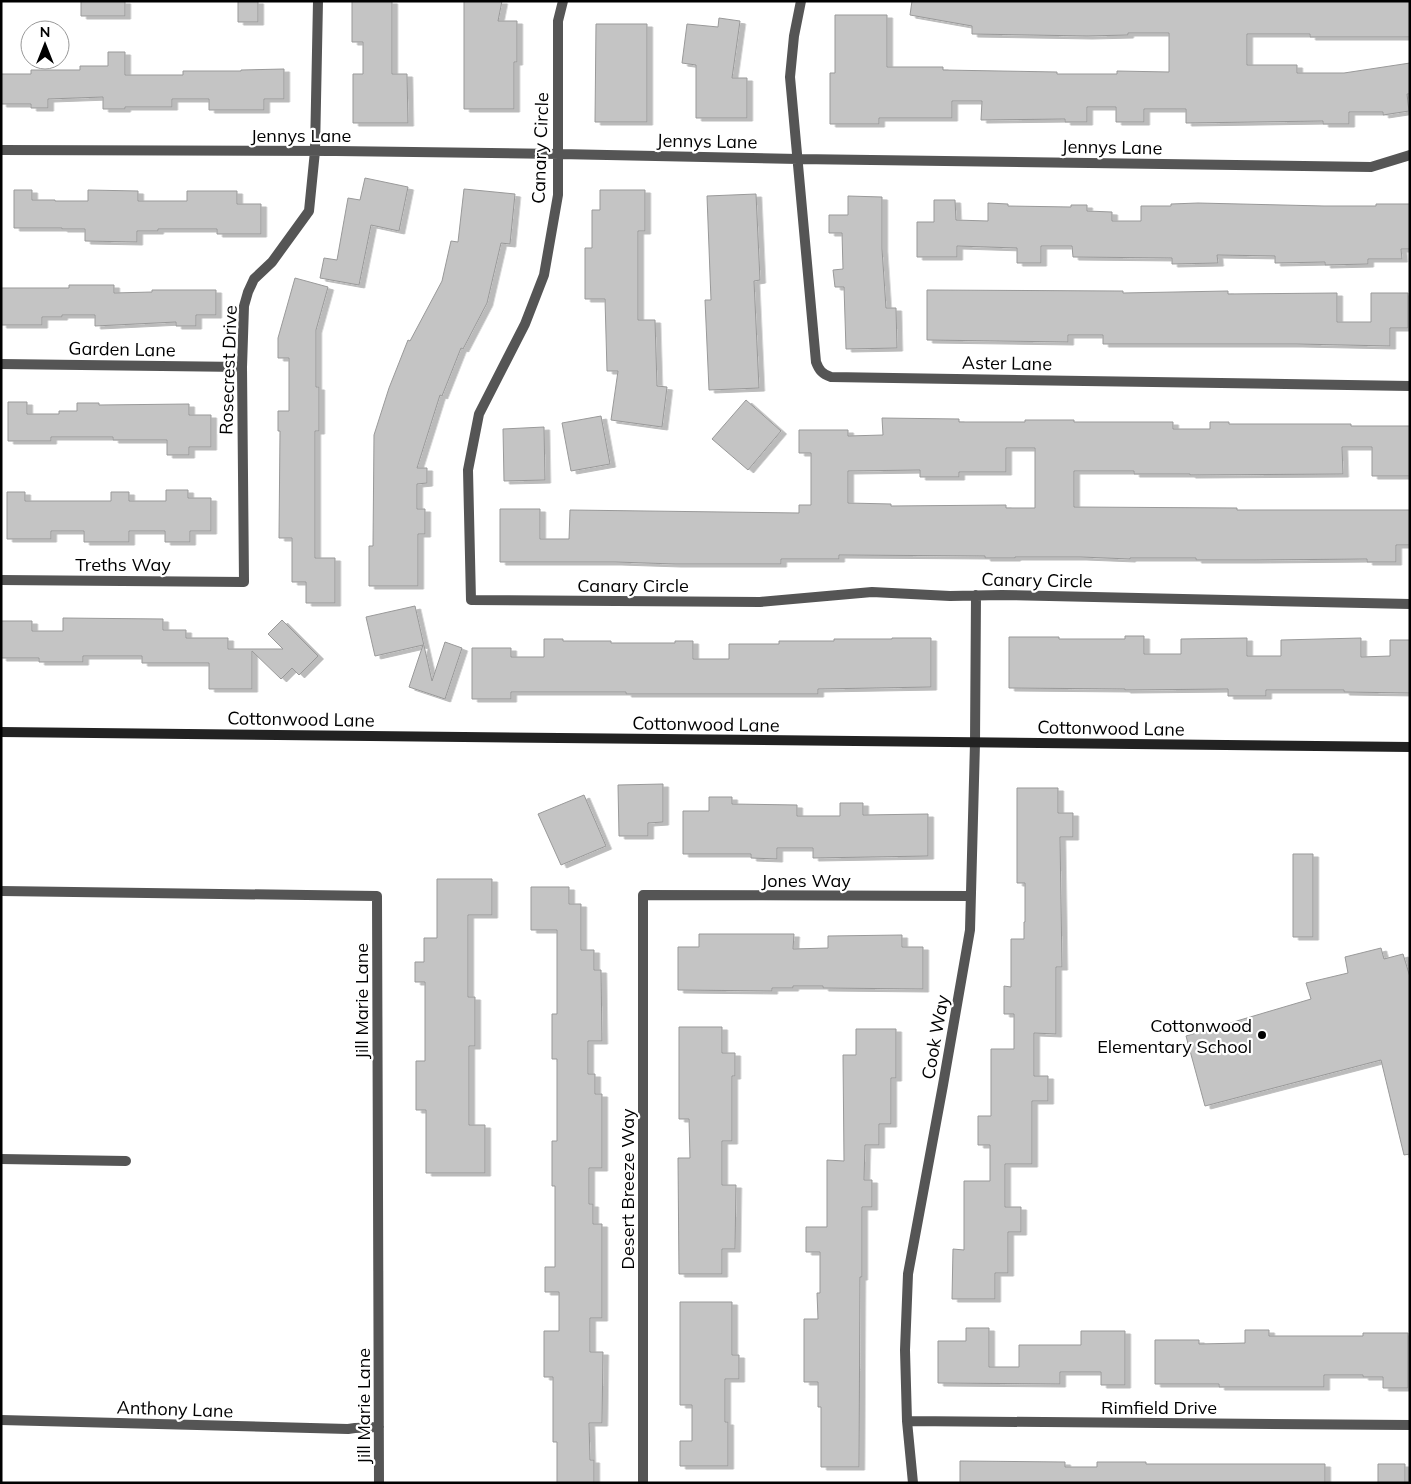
<svg xmlns="http://www.w3.org/2000/svg" width="1411" height="1484" viewBox="0 0 1411 1484" font-family="Mulish,sans-serif">
  <defs>
    <filter id="shadow"><feDropShadow dx="5.5" dy="3" stdDeviation="0" flood-color="#0004"/></filter>
  </defs>
  <rect width="100%" height="100%" fill="#fff"/>
  <path fill="#c4c4c4" stroke="#999" fill-rule="evenodd" filter="url(#shadow)" d="M 81,1 L 125,1 L 125,16 L 81,16 Z
    M 238,1 L 258,1 L 258,22 L 238,22 Z
    M 352,1 L 392,1 L 392,74 L 407,74 L 408,123 L 353,123 L 353,74 L 363,74 L 363,42 L 352,42 Z
    M 464,1 L 502,1 L 498,21 L 517,21 L 517,62 L 514,62 L 514,109 L 464,109 Z
    M 912,1 L 1410,1 L 1410,37 L 1310,37 L 1310,34 L 1247,34 L 1247,65 L 1297,65 L 1297,73 L 1344,73 L 1410,63 L 1410,94 L 1407,94 L 1409,111 L 1383,115 L 1383,112 L 1349,112 L 1349,124 L 1323,124 L 1323,121 L 1186,123 L 1186,109 L 1144,109 L 1144,122 L 1116,122 L 1116,107 L 1087,107 L 1087,122 L 1065,122 L 1065,119 L 981,120 L 982,101 L 952,101 L 952,118 L 879,118 L 879,124 L 830,124 L 830,73 L 835,73 L 835,15 L 887,15 L 887,67 L 943,67 L 943,70 L 1057,72 L 1057,74 L 1117,74 L 1117,71 L 1169,72 L 1169,33 L 1128,33 L 1128,35 L 1087,36 L 972,34 L 972,26 L 910,15 Z
    M 719,18 L 740,21 L 732,78 L 747,78 L 747,118 L 696,118 L 696,65 L 682,63 L 687,24 L 718,27 Z
    M 596,24 L 647,24 L 647,122 L 595,122 Z
    M 108,52 L 125,52 L 125,75 L 183,75 L 183,71 L 241,71 L 241,70 L 284,69 L 284,99 L 264,99 L 264,110 L 209,110 L 209,99 L 172,99 L 172,107 L 125,107 L 125,109 L 103,109 L 103,97 L 48,99 L 48,108 L 31,108 L 31,104 L 1,104 L 1,74 L 31,74 L 31,70 L 80,70 L 80,66 L 108,66 Z
    M 365,178 L 408,187 L 399,231 L 371,225 L 359,285 L 320,278 L 324,258 L 337,260 L 348,198 L 360,200 Z
    M 464,189 L 515,194 L 510,244 L 501,243 L 487,303 L 463,349 L 461,348 L 442,396 L 440,395 L 417,468 L 427,468 L 427,483 L 417,484 L 417,509 L 425,509 L 425,534 L 418,534 L 418,586 L 369,586 L 369,546 L 373,546 L 374,435 L 389,388 L 408,340 L 410,341 L 442,281 L 451,241 L 458,242 Z
    M 14,190 L 32,190 L 32,200 L 55,200 L 55,201 L 88,201 L 88,190 L 138,191 L 138,201 L 187,201 L 187,191 L 237,191 L 237,204 L 261,204 L 261,234 L 217,234 L 217,229 L 158,229 L 158,231 L 137,231 L 137,242 L 85,241 L 85,229 L 62,229 L 62,228 L 14,228 Z
    M 600,190 L 645,190 L 645,231 L 638,231 L 638,320 L 655,320 L 657,386 L 667,387 L 662,427 L 611,420 L 618,371 L 607,371 L 605,299 L 585,299 L 585,248 L 592,248 L 592,210 L 600,210 Z
    M 756,194 L 760,280 L 754,281 L 759,388 L 709,390 L 705,300 L 711,300 L 707,196 Z
    M 848,196 L 882,197 L 882,249 L 886,308 L 896,308 L 897,348 L 846,349 L 844,287 L 835,287 L 833,270 L 843,269 L 842,233 L 829,233 L 829,215 L 848,215 Z
    M 934,200 L 955,200 L 956,220 L 988,221 L 988,203 L 1008,204 L 1008,206 L 1071,207 L 1071,205 L 1087,205 L 1087,211 L 1112,212 L 1112,221 L 1141,221 L 1141,206 L 1171,206 L 1171,204 L 1198,203 L 1324,206 L 1376,206 L 1376,204 L 1410,204 L 1410,249 L 1401,249 L 1402,259 L 1368,259 L 1368,264 L 1325,265 L 1325,262 L 1275,263 L 1275,256 L 1217,255 L 1218,263 L 1172,264 L 1172,258 L 1073,257 L 1072,246 L 1041,246 L 1041,263 L 1017,263 L 1017,248 L 957,246 L 957,257 L 917,257 L 917,222 L 934,222 Z
    M 295,278 L 328,287 L 316,330 L 316,387 L 319,387 L 319,431 L 315,431 L 315,558 L 335,558 L 335,603 L 306,603 L 306,582 L 292,582 L 292,538 L 279,538 L 280,431 L 278,431 L 278,411 L 289,411 L 289,358 L 278,358 L 278,338 Z
    M 69,285 L 114,285 L 114,293 L 152,292 L 152,290 L 216,290 L 216,315 L 196,315 L 196,326 L 176,326 L 176,322 L 95,326 L 95,315 L 62,315 L 62,317 L 42,317 L 42,325 L 1,325 L 1,288 L 69,288 Z
    M 927,290 L 1120,291 L 1123,291 L 1123,293 L 1228,291 L 1228,294 L 1337,293 L 1337,322 L 1371,322 L 1371,293 L 1408,293 L 1408,328 L 1390,328 L 1390,346 L 1297,344 L 1103,344 L 1103,335 L 1068,335 L 1068,342 L 927,340 Z
    M 746,400 L 781,431 L 748,470 L 712,439 Z
    M 8,402 L 27,402 L 27,414 L 59,414 L 59,411 L 77,411 L 77,403 L 99,403 L 99,405 L 189,404 L 189,415 L 211,415 L 211,447 L 189,447 L 189,455 L 167,455 L 167,440 L 113,440 L 113,437 L 51,437 L 51,441 L 8,441 Z
    M 601,416 L 610,464 L 571,471 L 562,423 Z
    M 882,418 L 959,419 L 959,422 L 1025,422 L 1025,420 L 1074,420 L 1074,422 L 1173,422 L 1173,429 L 1210,429 L 1210,422 L 1229,422 L 1229,424 L 1351,424 L 1351,426 L 1410,426 L 1410,476 L 1372,476 L 1372,447 L 1342,447 L 1343,474 L 1190,475 L 1190,474 L 1134,474 L 1134,471 L 1074,471 L 1074,507 L 1237,508 L 1237,510 L 1410,510 L 1410,545 L 1396,545 L 1396,562 L 1367,562 L 1367,559 L 1254,560 L 1196,560 L 1196,558 L 1130,558 L 1130,559 L 1081,557 L 1015,557 L 1015,558 L 985,558 L 985,556 L 839,555 L 839,559 L 781,559 L 781,564 L 675,564 L 616,562 L 500,562 L 500,509 L 540,509 L 540,539 L 569,539 L 570,510 L 799,513 L 799,505 L 811,505 L 811,453 L 799,453 L 799,430 L 848,430 L 848,436 L 883,435 ZM 1006,448 L 1035,448 L 1035,508 L 1006,508 L 1006,505 L 891,506 L 891,504 L 848,503 L 848,471 L 920,470 L 920,477 L 959,477 L 959,472 L 1006,472 Z
    M 544,427 L 545,480 L 504,481 L 503,429 Z
    M 166,490 L 188,490 L 188,498 L 211,498 L 211,531 L 190,531 L 190,542 L 165,542 L 165,531 L 129,531 L 129,542 L 84,542 L 84,531 L 51,531 L 51,539 L 7,539 L 7,492 L 25,492 L 25,501 L 111,501 L 111,492 L 129,492 L 129,501 L 166,501 Z
    M 415,606 L 432,681 L 445,642 L 462,648 L 445,699 L 409,687 L 423,645 L 375,656 L 366,617 Z
    M 63,618 L 163,619 L 163,630 L 186,630 L 186,638 L 228,638 L 228,649 L 283,649 L 268,634 L 282,620 L 318,656 L 299,675 L 292,668 L 281,679 L 252,651 L 252,689 L 209,689 L 209,663 L 142,663 L 142,656 L 83,656 L 83,662 L 39,662 L 39,658 L 1,658 L 1,621 L 32,621 L 32,631 L 63,631 Z
    M 1125,636 L 1144,636 L 1144,654 L 1181,654 L 1181,639 L 1247,638 L 1247,656 L 1281,656 L 1281,640 L 1361,638 L 1361,657 L 1390,656 L 1390,640 L 1410,640 L 1410,693 L 1344,692 L 1344,690 L 1266,690 L 1266,696 L 1228,696 L 1228,689 L 1125,690 L 1125,689 L 1009,688 L 1009,637 L 1059,637 L 1059,639 L 1125,639 Z
    M 892,638 L 931,638 L 931,687 L 818,689 L 818,694 L 626,694 L 626,692 L 511,692 L 511,699 L 472,699 L 472,648 L 511,648 L 511,657 L 544,657 L 544,639 L 563,639 L 563,641 L 611,641 L 611,643 L 675,643 L 675,641 L 693,641 L 693,659 L 729,659 L 729,644 L 779,644 L 779,641 L 834,641 L 834,639 L 892,639 Z
    M 663,784 L 663,822 L 648,823 L 648,836 L 619,836 L 618,785 Z
    M 1017,788 L 1058,788 L 1058,813 L 1073,813 L 1073,837 L 1060,837 L 1062,967 L 1056,967 L 1056,1034 L 1034,1033 L 1034,1076 L 1048,1076 L 1048,1101 L 1032,1101 L 1032,1164 L 1005,1164 L 1005,1207 L 1021,1207 L 1021,1232 L 1008,1232 L 1008,1273 L 995,1273 L 995,1299 L 952,1299 L 953,1249 L 964,1250 L 964,1181 L 990,1181 L 990,1145 L 978,1145 L 978,1116 L 991,1116 L 991,1049 L 1014,1049 L 1014,1014 L 1004,1014 L 1004,986 L 1011,987 L 1011,939 L 1024,939 L 1024,922 L 1025,922 L 1025,883 L 1017,883 Z
    M 584,795 L 606,846 L 561,865 L 538,814 Z
    M 709,797 L 732,797 L 732,804 L 797,805 L 797,816 L 840,816 L 840,803 L 863,803 L 863,815 L 928,814 L 928,856 L 813,858 L 813,848 L 777,848 L 777,859 L 751,858 L 751,854 L 683,854 L 683,811 L 709,811 Z
    M 1293,854 L 1313,854 L 1313,937 L 1293,937 Z
    M 437,879 L 492,879 L 492,915 L 468,915 L 468,997 L 475,997 L 475,1046 L 469,1046 L 469,1125 L 485,1125 L 485,1173 L 426,1173 L 426,1110 L 416,1110 L 416,1061 L 425,1061 L 425,982 L 415,982 L 415,962 L 424,962 L 424,938 L 437,938 Z
    M 531,887 L 569,887 L 569,904 L 581,904 L 581,950 L 594,950 L 594,970 L 601,970 L 602,1041 L 588,1041 L 588,1074 L 595,1074 L 595,1094 L 602,1094 L 602,1168 L 589,1168 L 589,1204 L 593,1204 L 593,1224 L 602,1224 L 602,1318 L 590,1318 L 590,1352 L 603,1352 L 602,1423 L 589,1423 L 590,1460 L 594,1460 L 594,1483 L 557,1483 L 557,1442 L 553,1442 L 553,1377 L 544,1377 L 544,1331 L 559,1331 L 559,1292 L 545,1292 L 545,1267 L 555,1267 L 555,1186 L 552,1186 L 552,1141 L 557,1141 L 557,1059 L 552,1059 L 552,1014 L 557,1014 L 557,930 L 531,930 Z
    M 699,934 L 794,934 L 793,949 L 828,948 L 828,936 L 902,935 L 902,947 L 923,947 L 923,989 L 823,988 L 823,986 L 793,986 L 793,988 L 772,988 L 772,991 L 678,990 L 678,947 L 699,947 Z
    M 1381,948 L 1384,959 L 1403,954 L 1410,977 L 1410,1154 L 1404,1155 L 1381,1060 L 1205,1106 L 1186,1036 L 1311,999 L 1306,983 L 1348,973 L 1345,957 Z
    M 679,1027 L 722,1027 L 722,1053 L 735,1053 L 735,1076 L 732,1076 L 732,1141 L 722,1141 L 722,1185 L 736,1185 L 735,1249 L 722,1249 L 722,1274 L 679,1274 L 678,1158 L 690,1158 L 689,1119 L 679,1119 Z
    M 856,1029 L 896,1029 L 896,1078 L 891,1078 L 891,1124 L 879,1124 L 879,1145 L 865,1145 L 864,1180 L 872,1180 L 872,1207 L 862,1207 L 862,1277 L 860,1277 L 859,1467 L 821,1467 L 821,1407 L 818,1407 L 818,1382 L 804,1382 L 804,1319 L 818,1319 L 817,1293 L 820,1293 L 820,1252 L 806,1252 L 806,1227 L 827,1227 L 827,1160 L 844,1161 L 843,1055 L 856,1055 Z
    M 680,1302 L 732,1302 L 732,1355 L 739,1355 L 739,1379 L 725,1379 L 725,1422 L 728,1422 L 728,1466 L 680,1466 L 680,1441 L 692,1441 L 692,1405 L 680,1405 Z
    M 966,1328 L 989,1328 L 989,1367 L 1019,1367 L 1019,1345 L 1081,1345 L 1081,1331 L 1125,1331 L 1125,1385 L 1101,1385 L 1101,1372 L 1060,1372 L 1060,1384 L 938,1383 L 938,1341 L 966,1341 Z
    M 1245,1330 L 1269,1330 L 1269,1336 L 1363,1336 L 1363,1333 L 1408,1333 L 1408,1388 L 1383,1388 L 1383,1377 L 1363,1377 L 1363,1375 L 1324,1375 L 1324,1387 L 1219,1387 L 1219,1384 L 1155,1384 L 1155,1340 L 1199,1340 L 1199,1344 L 1245,1343 Z
    M 960,1461 L 1065,1462 L 1065,1467 L 1097,1467 L 1097,1462 L 1146,1462 L 1146,1464 L 1325,1464 L 1325,1483 L 960,1483 Z
    M 1378,1464 L 1405,1464 L 1405,1483 L 1378,1483 Z"/>
  <g fill="none" stroke-linecap="round" stroke-linejoin="round">
    <path stroke="#555" stroke-width="10" d="M 563,1 L 558,21 L 558,195 L 544,275 L 525,324 L 479,414 L 468,470 L 471,600 L 760,602 L 872,592 L 950,596 L 1002,595 L 1410,604
      M 801,1 L 794,36 L 790,77 L 816,362 C 819,370 822,374 831,377 L 1410,386
      M 1,150 L 336,151 L 559,154 L 798,159 L 1371,167 L 1410,155
      M 1,364 L 242,367
      M 1,580 L 244,582 L 242,367 L 244,306 L 248,292 L 254,279 L 272,262 L 309,211 L 315,151 L 318,1
      M 1,891 L 377,896 L 379,1483
      M 1,1159 L 126,1161
      M 1,1420 L 348,1429 L 355,1428 L 379,1427
      M 907,1421 L 1410,1425
      M 643,1483 L 643,895 L 970,896
      M 913,1483 L 907,1421 L 905,1350 L 908,1274 L 943,1085 L 970,930 L 975,743 L 976,595"/>
    <path stroke="#222" stroke-width="10" d="M 1,732 L 1410,747"/>
  </g>
  <circle fill="#000" stroke="#fff" stroke-width="2" cx="1262" cy="1035" r="5"/>
  <g text-anchor="middle" dominant-baseline="central" stroke-width="4.5" stroke-linejoin="round" paint-order="stroke">
    <g font-size="18" fill="#000" stroke="#fff">
      <text x="301" y="135">Jennys Lane</text>
      <text transform="translate(707 141) rotate(1)">Jennys Lane</text>
      <text transform="translate(1112 147) rotate(1)">Jennys Lane</text>
      <text transform="translate(540 148) rotate(-88)">Canary Circle</text>
      <text transform="translate(122 349) rotate(1)">Garden Lane</text>
      <text transform="translate(1007 363) rotate(1)">Aster Lane</text>
      <text transform="translate(228 370) rotate(-88)">Rosecrest Drive</text>
      <text x="123" y="564">Treths Way</text>
      <text transform="translate(1037 580) rotate(1)">Canary Circle</text>
      <text x="633" y="585">Canary Circle</text>
      <text transform="translate(301 719) rotate(1)">Cottonwood Lane</text>
      <text transform="translate(706 724) rotate(1)">Cottonwood Lane</text>
      <text transform="translate(1111 728) rotate(1)">Cottonwood Lane</text>
      <text x="806" y="880">Jones Way</text>
      <text transform="translate(361 1001) rotate(-90)">Jill Marie Lane</text>
      <text transform="translate(935 1037) rotate(-80)">Cook Way</text>
      <text transform="translate(627 1189) rotate(-90)">Desert Breeze Way</text>
      <text transform="translate(363 1406) rotate(-90)">Jill Marie Lane</text>
      <text x="1159" y="1407">Rimfield Drive</text>
      <text transform="translate(175 1409) rotate(2)">Anthony Lane</text>
    </g>
    <g font-size="18" fill="#000" stroke="#fff" text-anchor="end">
      <text x="1252" y="1025">Cottonwood<tspan x="1252" dy="21">Elementary School</tspan></text>
    </g>
  </g>
  <rect width="1411" height="1484" fill="none" stroke="#000000" stroke-width="5"/>
  <g transform="translate(45 45)"><circle r="24" fill="#ffffff" stroke="#999999"/>
  <path d="M0-4L9 19L0 12L-9 19Z" fill="#000000"/>
  <text y="-8" font-size="14" font-weight="bold" text-anchor="middle" fill="#000000">N</text>
  </g>
</svg>
